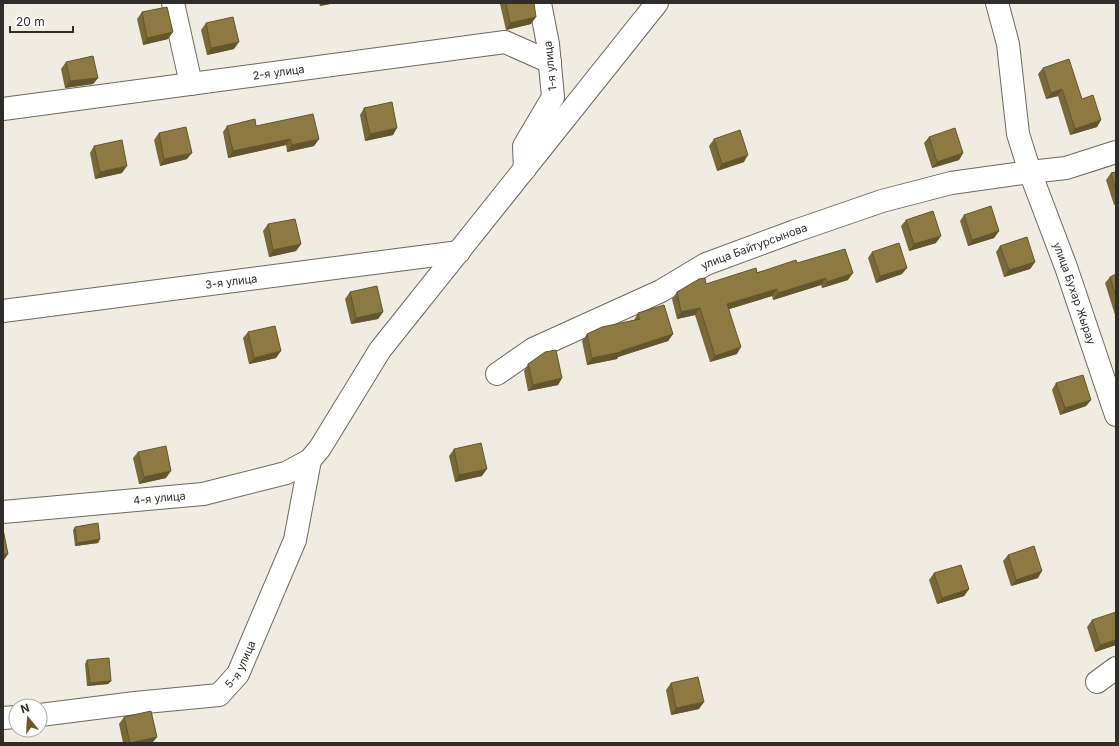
<svg xmlns="http://www.w3.org/2000/svg" width="1119" height="746" viewBox="0 0 1119 746" font-family="Inter,sans-serif">
  <rect width="100%" height="100%" fill="#f0ece1"/>
  <g fill="none" stroke-linecap="round" stroke-linejoin="round">
    <g stroke="#6c685e" stroke-width="24">
      <g id="minor">
        <path d="M 173,3 L 191,84"/>
        <path d="M 997,3 L 1008,44 L 1018,134 L 1030,172 L 1066,168 L 1116,152"/>
        <path id="s1" d="M 3,109 L 505,42 L 550,62"/>
        <path d="M 525,169 L 524,146 L 553,97 L 548,44 L 540,3"/>
        <path id="s2" d="M 3,311 L 459,252"/>
        <path id="s3" d="M 497,374 L 533,349 L 661,291 L 706,264 L 795,231 L 882,201 L 951,183 L 1030,172 L 1066,267 L 1116,415"/>
        <path id="s4" d="M 3,512 L 203,494 L 286,473 L 310,460 L 320,448 L 380,350 L 657,3"/>
        <path d="M 1097,682 L 1116,668"/>
        <path id="s5" d="M 40,715 L 135,703 L 219,695 L 238,674 L 295,540 L 310,460"/>
        <path d="M 3,718 L 16,717"/>
      </g>
    </g>
    <use href="#minor" stroke="#fff" stroke-width="22"/>
  </g>
  <path fill="#796939" d="M 319,3 L 335,3 L 320,6 Z
    M 501,3 L 534,3 L 531,24 L 506,30 L 500,4 Z
    M 142,12 L 168,39 L 143,45 L 137,19 Z
    M 206,23 L 234,49 L 207,55 L 201,30 Z
    M 66,62 L 98,78 L 93,84 L 65,88 L 61,69 Z
    M 1043,68 L 1082,99 L 1101,120 L 1097,127 L 1070,135 L 1058,96 L 1046,99 L 1038,74 Z
    M 364,108 L 393,135 L 365,141 L 360,115 Z
    M 227,126 L 256,126 L 319,139 L 314,146 L 287,152 L 286,145 L 228,158 L 223,132 Z
    M 159,133 L 187,159 L 160,166 L 154,140 Z
    M 929,137 L 963,153 L 959,160 L 932,168 L 924,143 Z
    M 714,139 L 744,162 L 717,171 L 709,146 Z
    M 94,146 L 122,173 L 95,179 L 90,153 Z
    M 1116,172 L 1116,204 L 1114,205 L 1106,180 L 1111,173 Z
    M 964,215 L 999,231 L 994,238 L 968,246 L 960,221 Z
    M 906,220 L 936,243 L 909,251 L 901,226 Z
    M 268,224 L 301,244 L 296,251 L 269,257 L 263,231 Z
    M 1000,246 L 1035,262 L 1030,269 L 1004,277 L 996,252 Z
    M 872,252 L 902,274 L 876,283 L 868,258 Z
    M 797,263 L 848,280 L 822,288 L 821,285 L 773,300 L 772,296 L 729,309 L 737,354 L 710,362 L 695,315 L 677,319 L 672,299 L 677,292 L 706,284 Z
    M 1116,274 L 1116,318 L 1105,283 L 1110,277 Z
    M 350,292 L 383,312 L 378,319 L 351,324 L 345,299 Z
    M 638,313 L 673,334 L 668,341 L 618,357 L 617,359 L 587,365 L 582,341 L 587,334 L 634,320 Z
    M 248,332 L 276,358 L 249,364 L 243,338 Z
    M 528,364 L 562,378 L 558,385 L 528,391 L 524,371 Z
    M 1056,383 L 1091,400 L 1086,406 L 1060,415 L 1052,390 Z
    M 454,449 L 482,476 L 455,482 L 449,456 Z
    M 138,452 L 166,478 L 139,484 L 133,458 Z
    M 75,527 L 100,539 L 98,543 L 75,546 L 73,530 Z
    M 1008,555 L 1038,578 L 1011,586 L 1003,561 Z
    M 934,573 L 969,589 L 964,596 L 937,604 L 929,580 Z
    M 1092,620 L 1116,645 L 1095,652 L 1087,627 Z
    M 87,660 L 111,681 L 108,684 L 87,686 L 85,664 Z
    M 671,683 L 699,709 L 671,715 L 666,690 Z
    M 124,717 L 157,737 L 152,743 L 123,743 L 119,724 Z"/>
  <path fill="#63552e" d="M 322,3 L 335,3 L 320,6 Z
    M 536,17 L 531,24 L 506,30 L 510,23 Z
    M 173,32 L 168,39 L 143,45 L 147,38 Z
    M 239,42 L 234,49 L 207,55 L 211,48 Z
    M 98,78 L 93,84 L 65,88 L 70,81 Z
    M 1062,89 L 1058,96 L 1046,99 L 1051,93 Z
    M 1101,120 L 1097,127 L 1070,135 L 1075,129 Z
    M 397,128 L 393,135 L 365,141 L 370,134 Z
    M 290,139 L 286,145 L 228,158 L 233,151 Z
    M 319,139 L 314,146 L 287,152 L 292,145 Z
    M 192,153 L 187,159 L 160,166 L 164,159 Z
    M 963,153 L 959,160 L 932,168 L 937,162 Z
    M 748,155 L 744,162 L 717,171 L 722,164 Z
    M 127,166 L 122,173 L 95,179 L 100,172 Z
    M 999,231 L 994,238 L 968,246 L 972,240 Z
    M 941,236 L 936,243 L 909,251 L 914,244 Z
    M 301,244 L 296,251 L 269,257 L 273,250 Z
    M 1035,262 L 1030,269 L 1004,277 L 1009,270 Z
    M 907,268 L 902,274 L 876,283 L 880,276 Z
    M 853,273 L 848,280 L 822,288 L 827,282 Z
    M 826,278 L 821,285 L 773,300 L 778,293 Z
    M 777,289 L 772,296 L 723,311 L 727,304 Z
    M 700,308 L 695,315 L 677,319 L 681,312 Z
    M 383,312 L 378,319 L 351,324 L 356,318 Z
    M 673,334 L 668,341 L 618,357 L 617,359 L 587,365 L 592,358 L 621,351 Z
    M 741,347 L 737,354 L 710,362 L 715,356 Z
    M 281,351 L 276,358 L 249,364 L 254,358 Z
    M 562,378 L 558,385 L 528,391 L 533,385 Z
    M 1091,400 L 1086,406 L 1060,415 L 1065,408 Z
    M 487,469 L 482,476 L 455,482 L 459,475 Z
    M 171,471 L 166,478 L 139,484 L 144,477 Z
    M 100,539 L 98,543 L 75,546 L 77,543 Z
    M 8,554 L 4,560 L 3,560 L 3,555 Z
    M 1042,571 L 1038,578 L 1011,586 L 1016,580 Z
    M 969,589 L 964,596 L 937,604 L 942,598 Z
    M 1116,640 L 1116,645 L 1095,652 L 1100,645 Z
    M 111,681 L 108,684 L 87,686 L 90,683 Z
    M 704,702 L 699,709 L 671,715 L 676,708 Z
    M 157,737 L 152,743 L 129,743 Z"/>
  <path fill="#8d7a42" stroke="#63552e" d="M 506,3 L 534,3 L 536,17 L 510,23 Z
    M 167,7 L 173,32 L 147,38 L 142,12 Z
    M 233,17 L 239,42 L 211,48 L 206,23 Z
    M 93,56 L 98,78 L 70,81 L 66,62 Z
    M 1069,59 L 1082,99 L 1093,95 L 1101,120 L 1075,129 L 1062,89 L 1051,93 L 1043,68 Z
    M 392,102 L 397,128 L 370,134 L 364,108 Z
    M 313,114 L 319,139 L 292,145 L 290,139 L 233,151 L 227,126 L 255,119 L 256,126 Z
    M 186,127 L 192,153 L 164,159 L 159,133 Z
    M 955,128 L 963,153 L 937,162 L 929,137 Z
    M 740,130 L 748,155 L 722,164 L 714,139 Z
    M 122,140 L 127,166 L 100,172 L 94,146 Z
    M 1116,172 L 1116,190 L 1111,173 Z
    M 991,206 L 999,231 L 972,240 L 964,215 Z
    M 933,211 L 941,236 L 914,244 L 906,220 Z
    M 295,219 L 301,244 L 273,250 L 268,224 Z
    M 1027,237 L 1035,262 L 1009,270 L 1000,246 Z
    M 899,243 L 907,268 L 880,276 L 872,252 Z
    M 845,249 L 853,273 L 827,282 L 826,278 L 778,293 L 777,289 L 727,304 L 741,347 L 715,356 L 700,308 L 681,312 L 677,292 L 699,279 L 705,278 L 706,284 L 756,268 L 757,273 L 796,260 L 797,263 Z
    M 1116,274 L 1116,297 L 1110,277 Z
    M 377,286 L 383,312 L 356,318 L 350,292 Z
    M 664,305 L 673,334 L 621,351 L 621,352 L 592,358 L 587,334 L 602,327 L 640,319 L 638,313 Z
    M 275,326 L 281,351 L 254,358 L 248,332 Z
    M 556,350 L 562,378 L 533,385 L 528,364 L 545,352 Z
    M 1083,375 L 1091,400 L 1065,408 L 1056,383 Z
    M 481,443 L 487,469 L 459,475 L 454,449 Z
    M 166,446 L 171,471 L 144,477 L 138,452 Z
    M 98,523 L 100,539 L 77,543 L 75,527 Z
    M 3,529 L 8,554 L 3,555 Z
    M 1034,546 L 1042,571 L 1016,580 L 1008,555 Z
    M 961,565 L 969,589 L 942,598 L 934,573 Z
    M 1116,612 L 1116,640 L 1100,645 L 1092,620 Z
    M 109,658 L 111,681 L 90,683 L 87,660 Z
    M 698,677 L 704,702 L 676,708 L 671,683 Z
    M 151,711 L 157,737 L 130,743 L 124,717 Z"/>
  <g text-anchor="middle" dominant-baseline="central" stroke-width="4" stroke-linejoin="round" paint-order="stroke">
    <g font-size="11" fill="#2e2d29" stroke="#fff">
      <text transform="translate(550 66) rotate(-96)">1-я улица</text>
      <text stroke="none"><textPath href="#s1" startOffset="278">2-я улица</textPath></text>
      <text stroke="none"><textPath href="#s3" startOffset="288">улица Байтурсынова</textPath></text>
      <text stroke="none"><textPath href="#s2" startOffset="230">3-я улица</textPath></text>
      <text stroke="none"><textPath href="#s3" startOffset="704">улица Бухар Жырау</textPath></text>
      <text stroke="none"><textPath href="#s4" startOffset="157">4-я улица</textPath></text>
      <text stroke="none"><textPath href="#s5" startOffset="218">5-я улица</textPath></text>
    </g>
  </g>
  <rect width="1119" height="746" fill="none" stroke="#2e2d29" stroke-width="8"/>
  <g transform="translate(28 718) rotate(342)"><circle r="19" fill="#ffffff" stroke="#ababa9"/>
  <path d="M0-3L7 15L0 10L-7 15Z" fill="#695926"/>
  <text y="-6" font-size="11" font-weight="bold" text-anchor="middle" fill="#2e2d29">N</text>
  </g>
  <path d="M10 26v6h63v-6" fill="none" stroke="#2e2d29" stroke-width="2"/>
  <text x="16" y="26" font-size="12" fill="#2e2d29" stroke="#ffffff" stroke-width="3" paint-order="stroke">20 m</text>
</svg>
